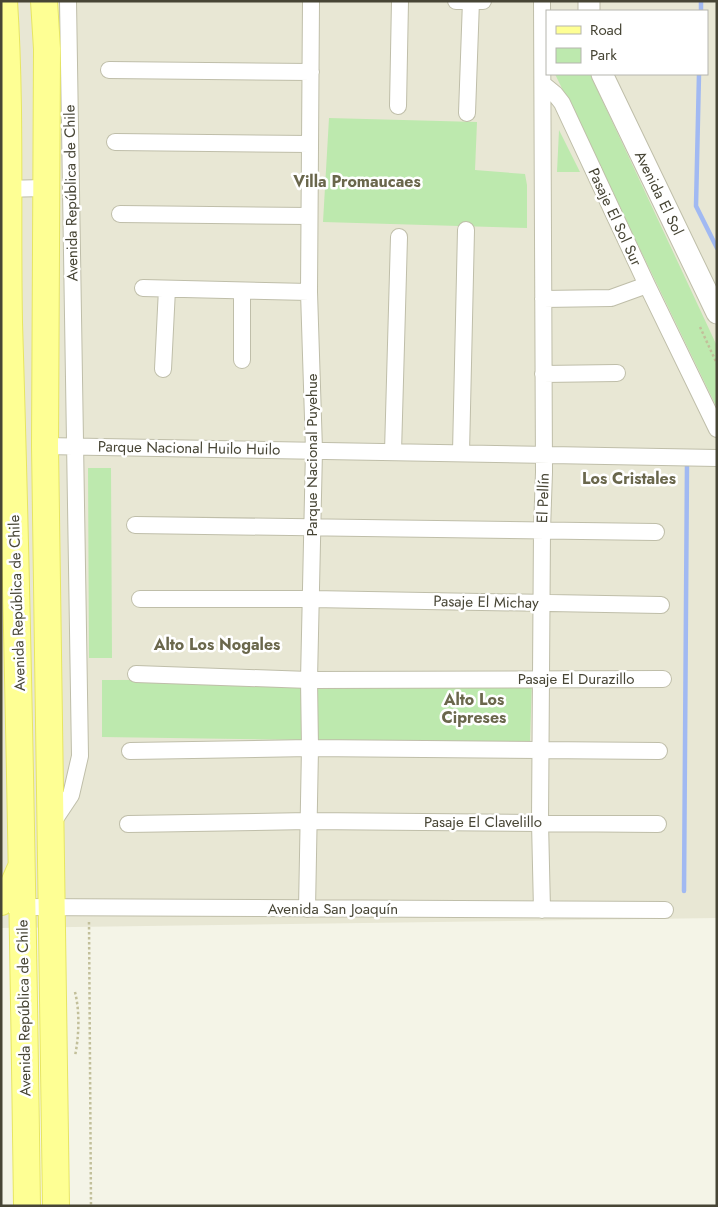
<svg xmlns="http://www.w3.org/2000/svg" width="718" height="1207" viewBox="0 0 718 1207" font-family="Jost,sans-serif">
  <rect width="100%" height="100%" fill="#f4f4e7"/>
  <path fill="#e8e7d4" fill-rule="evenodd" d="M 1,1 L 717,1 L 717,918 L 1,928 ZM 547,11 L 707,11 L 707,74 L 547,74 Z"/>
  <path fill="#bde9ae" d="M 555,74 L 590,74 L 717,346 L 717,408 Z
    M 329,118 L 477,122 L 475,170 L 525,174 L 527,185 L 527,228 L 323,222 Z
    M 559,130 L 580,172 L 557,172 Z
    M 88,468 L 111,468 L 112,658 L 89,658 Z
    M 532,679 L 530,743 L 102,737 L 102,680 Z"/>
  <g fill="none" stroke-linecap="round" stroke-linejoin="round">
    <path stroke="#a1b9f2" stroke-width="4.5" d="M 701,11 L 701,1
      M 699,74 L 696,206 L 717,248
      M 684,891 L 687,463"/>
    <g stroke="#bfbea9" stroke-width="18">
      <path id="minor" d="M 456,1 L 483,1
        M 109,70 L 311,72
        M 544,85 L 555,94 L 562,103 L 647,285 L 717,429
        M 398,106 L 400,1
        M 467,113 L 471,1
        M 115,142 L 310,144
        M 1,189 L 45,188
        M 120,214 L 309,216
        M 143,288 L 309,292
        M 543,299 L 611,298 L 647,285
        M 242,360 L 242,291
        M 163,369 L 167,289
        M 543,374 L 617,373
        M 45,446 L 717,458
        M 393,452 L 399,237
        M 461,453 L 466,230
        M 135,525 L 656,532
        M 140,599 L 312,599 L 661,605
        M 136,674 L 309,680 L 663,679
        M 130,751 L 310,748 L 659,751
        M 128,824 L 309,821 L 658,824
        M 51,825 L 71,795 L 80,756 L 68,1
        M 15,907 L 665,910
        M 307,909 L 310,748 L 309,680 L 314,450 L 309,292 L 311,1
        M 542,910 L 540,822 L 542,530 L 544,472 L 542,1"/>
    </g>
    <g stroke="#bfbea9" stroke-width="23">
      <path id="tertiary" d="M 589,1 L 589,11
        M 602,74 L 717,313"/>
    </g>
    <g stroke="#e7e661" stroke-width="28">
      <path id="primary" d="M 4,1 C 11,108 7,215 9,322 C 18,617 23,911 27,1206
        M 44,1 L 47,49 L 45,446 L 56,1206
        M 1,902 L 11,890 L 21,867"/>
    </g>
    <path stroke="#c2bf9a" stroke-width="2.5" stroke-dasharray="2.5 2.5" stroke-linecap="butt" d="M 700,327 L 717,364
      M 89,922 L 91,1206
      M 75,992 C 80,1012 79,1036 75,1056"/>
    <use href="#minor" stroke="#fff" stroke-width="16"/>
    <use href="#tertiary" stroke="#fff" stroke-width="21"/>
    <use href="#primary" stroke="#feff94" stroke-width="26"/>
  </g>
  <g text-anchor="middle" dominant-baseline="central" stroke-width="5" stroke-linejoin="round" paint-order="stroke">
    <g font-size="15" fill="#474535" stroke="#fff">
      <text transform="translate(71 193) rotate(-91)">Avenida República de Chile</text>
      <text transform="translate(659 193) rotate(64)">Avenida El Sol</text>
      <text transform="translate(615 217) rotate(65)">Pasaje El Sol Sur</text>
      <text transform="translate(189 448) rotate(1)">Parque Nacional Huilo Huilo</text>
      <text transform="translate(312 455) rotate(-90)">Parque Nacional Puyehue</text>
      <text transform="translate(543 498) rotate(-88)">El Pellín</text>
      <text transform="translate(486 602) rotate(1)">Pasaje El Michay</text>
      <text transform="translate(17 603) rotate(-92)">Avenida República de Chile</text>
      <text x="576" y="679">Pasaje El Durazillo</text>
      <text x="483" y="822">Pasaje El Clavelillo</text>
      <text x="333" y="909">Avenida San Joaquín</text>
      <text transform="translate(24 1008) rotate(-91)">Avenida República de Chile</text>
    </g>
    <g font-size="16" font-weight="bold" fill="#6a674c" stroke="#fff">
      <text x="357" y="181">Villa Promaucaes</text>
      <text x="629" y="478">Los Cristales</text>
      <text x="217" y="644">Alto Los Nogales</text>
      <text x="474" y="699">Alto Los<tspan x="474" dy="18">Cipreses</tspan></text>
    </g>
  </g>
  <rect width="718" height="1207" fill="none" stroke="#474535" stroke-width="5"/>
  <rect x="546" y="10" width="162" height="65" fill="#ffffff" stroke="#b5b5ae"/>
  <rect x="556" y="26" width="25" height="8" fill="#feff94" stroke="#b5b5ae"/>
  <text x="590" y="35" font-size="15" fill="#474535">Road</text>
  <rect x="556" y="48" width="25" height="15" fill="#bde9ae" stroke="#b5b5ae"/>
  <text x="590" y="60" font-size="15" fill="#474535">Park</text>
</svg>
